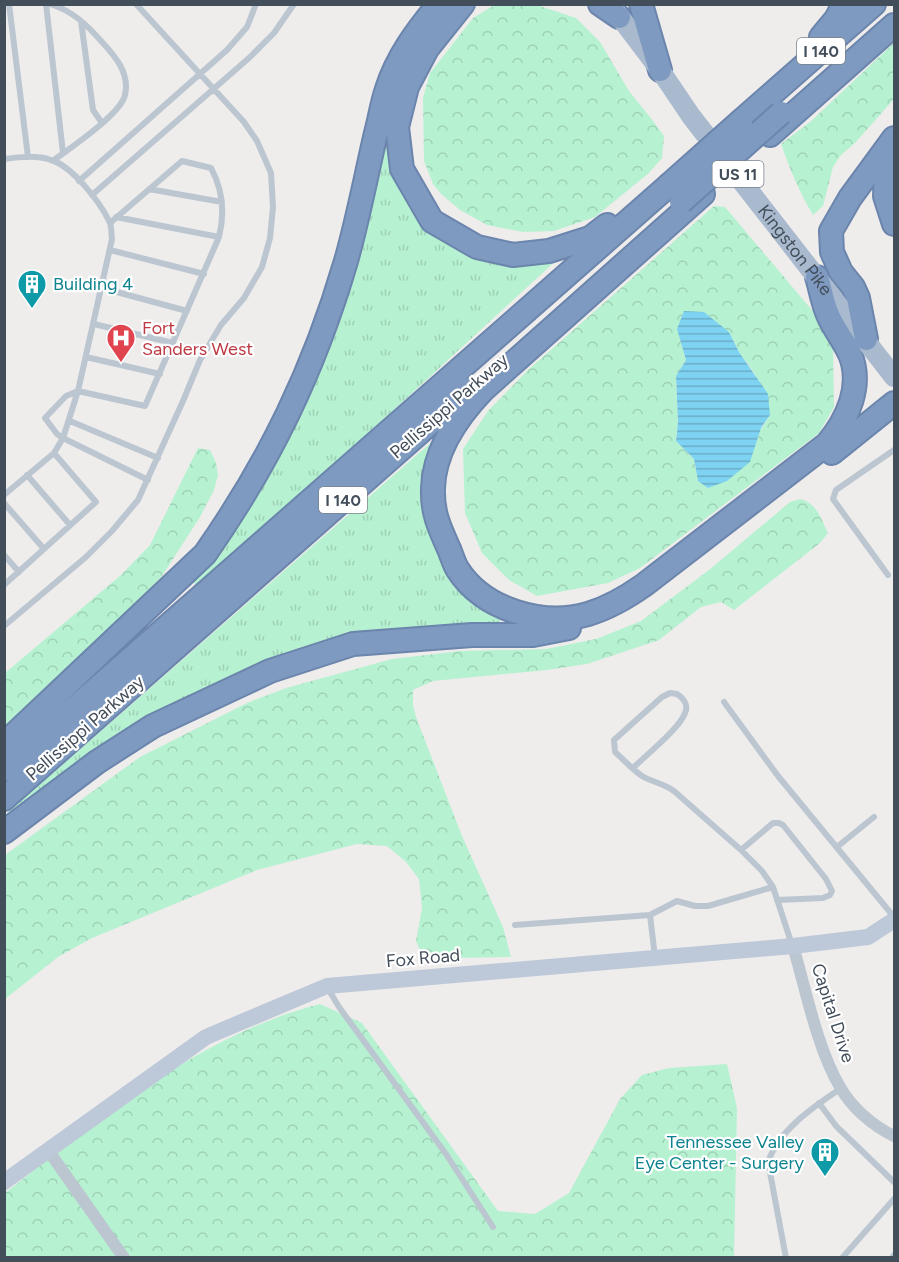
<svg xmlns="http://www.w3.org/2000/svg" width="899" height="1262" viewBox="0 0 899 1262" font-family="Figtree,sans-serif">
  <defs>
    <pattern id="grass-tufts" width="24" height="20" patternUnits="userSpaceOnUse" patternTransform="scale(1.5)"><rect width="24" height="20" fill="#b6f2d1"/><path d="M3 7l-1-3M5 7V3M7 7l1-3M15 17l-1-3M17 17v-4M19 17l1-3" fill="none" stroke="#9ed1b6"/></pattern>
    <pattern id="forest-crowns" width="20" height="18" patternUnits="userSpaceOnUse" patternTransform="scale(1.5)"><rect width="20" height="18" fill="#b6f2d1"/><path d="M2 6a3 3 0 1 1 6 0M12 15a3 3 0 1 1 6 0" fill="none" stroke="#9ed1b6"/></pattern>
    <pattern id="water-rules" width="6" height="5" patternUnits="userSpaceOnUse" patternTransform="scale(1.5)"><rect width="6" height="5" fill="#7fd3f2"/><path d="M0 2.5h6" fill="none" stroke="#6aadc7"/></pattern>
  </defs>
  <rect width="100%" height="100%" fill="#efecec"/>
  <path fill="url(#grass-tufts)" d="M 386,105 L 401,181 L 437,228 L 560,257 L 199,589 L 192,580 L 294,423 Z
    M 435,439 L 427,517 L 500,619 L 499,625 L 257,673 L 5,828 L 5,815 Z"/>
  <path fill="url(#forest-crowns)" fill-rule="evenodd" d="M 496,4 L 537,5 L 576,18 L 600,42 L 629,91 L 650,117 L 664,136 L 662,158 L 649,173 L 595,217 L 554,231 L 523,232 L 487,225 L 460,210 L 442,195 L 433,184 L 424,161 L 423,98 L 430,73 L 473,18 Z
    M 894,43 L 894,99 L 856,142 L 841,155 L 833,167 L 823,206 L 813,215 C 799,192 790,169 781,144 L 810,122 Z
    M 714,206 L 725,207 L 827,328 L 833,348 L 834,407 L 819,433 L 640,568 L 608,583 L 537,596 L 509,580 L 482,553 L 465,513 L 463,449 L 488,411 L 528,370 ZM 677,328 L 729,332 L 739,352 L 755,374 L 770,415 L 762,428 L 698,481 L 694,459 L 676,441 L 678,423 L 676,376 L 686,360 Z
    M 198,448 L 210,450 L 216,463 L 218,475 L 214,490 L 200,517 L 162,576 L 91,652 L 5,728 L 5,673 L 121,575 L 150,545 Z
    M 800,499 C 817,503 821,519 828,533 L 820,543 L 734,610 L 721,602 L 701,607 L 659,640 L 587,664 L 547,670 L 433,681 L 413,690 L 413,705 L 416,717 L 462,836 L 503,927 L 511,957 L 453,958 L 422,955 L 416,941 L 422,908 L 419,879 L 406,862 L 387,846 L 357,844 L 257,870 L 92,938 L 58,957 L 5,999 L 5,855 L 140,757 L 247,703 L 286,688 L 392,659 L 460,651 L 546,649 L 596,639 L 641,621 L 709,570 L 790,502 Z
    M 320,1004 L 362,1023 L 498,1211 L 535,1214 L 569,1193 L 620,1099 L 642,1075 L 669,1068 L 727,1064 L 737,1108 L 734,1257 L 5,1258 L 5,1193 C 102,1118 199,1035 320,1004 Z"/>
  <path fill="url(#water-rules)" d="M 684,311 L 704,312 L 729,332 L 739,352 L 768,394 L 770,415 L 761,428 L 750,462 L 727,481 L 708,488 L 698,481 L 694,459 L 676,441 L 678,423 L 676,376 L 686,360 L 677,329 Z"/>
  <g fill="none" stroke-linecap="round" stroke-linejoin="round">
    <g stroke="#6b85ac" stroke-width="26">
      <path id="highway" d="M 463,4 L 427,49 L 407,87 L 397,127 L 402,169 L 432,221 L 477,247 L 513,255 L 549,251 L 590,238 L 607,225
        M 600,4 L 619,17
        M 641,4 L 660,70
        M 821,37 L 836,19 L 844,4
        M 741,121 L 874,4
        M 770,135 L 894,25
        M 887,149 L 885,196 L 894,224
        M 703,194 L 484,389 C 459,415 434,450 433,488 C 432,512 439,527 449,549 C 452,556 454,564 458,570 C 484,610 543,627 588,614 C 608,608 627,597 644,585 L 827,444 C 848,419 863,385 850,354 C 844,341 835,330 829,317 C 823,305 821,290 817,277
        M 866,339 L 858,298 L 853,287 L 841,272 L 832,252 L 831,231 L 850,198 L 894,138
        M 832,453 L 894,403
        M 4,744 L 205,554 C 270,461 314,370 346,261 C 358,219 366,176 376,133 C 380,119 382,103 387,89 C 397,57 418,29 439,4
        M 4,770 L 668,186
        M 4,799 L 469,389
        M 4,832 L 97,762 L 153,726 L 270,671 L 353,644 L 472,635 L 533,635 L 569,628"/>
    </g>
    <path stroke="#bbc6d0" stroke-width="6" d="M 9,4 L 28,157
      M 46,4 L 63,153
      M 50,4 C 73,11 87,25 102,42 C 115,56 130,73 125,95 C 121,114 70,148 54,160
      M 81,21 L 93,110 L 102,123
      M 4,159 C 20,157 36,155 51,160 C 72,166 100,202 109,221 C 112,226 111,233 112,239 L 78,391 L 66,396 L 45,418 L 57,434 L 63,438 L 54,453 L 4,495
      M 79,181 L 227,50 L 247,27 L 256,4
      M 149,189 L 222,202
      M 92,195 L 249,58 L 274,33 L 294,4
      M 116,217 L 219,237
      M 110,223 L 182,161 L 211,168 C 223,190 225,213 219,237 L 145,406 L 78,391 L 63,438 L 148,480
      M 110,250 L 204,274
      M 102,288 L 187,311
      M 94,324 L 173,343
      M 86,357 L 160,374
      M 70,421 L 158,458
      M 27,475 L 70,525
      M 4,503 L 44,549
      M 4,555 L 19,572
      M 888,575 L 833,499 L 836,490 L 894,450
      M 4,585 L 96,502 L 54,453
      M 4,626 L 86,557 L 112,531 L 138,500 L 183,401 L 200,360 L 221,325 L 244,298 L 262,267 L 270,238 L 273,207 L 271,173 L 257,141 L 244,122 L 136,4
      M 724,702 L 778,776 L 894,917
      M 633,768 C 645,756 680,728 685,713 C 689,705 683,698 677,694 L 670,693 L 662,697 L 614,740 L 615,752 C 624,760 632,769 642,776 C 652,782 663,783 674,791 L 741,850
      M 837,847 L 874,817
      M 773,887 L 762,871 L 741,850 L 773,823 L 779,823 L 783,825 L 826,879 L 832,891 L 830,895 L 823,898 L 777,900
      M 515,925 L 650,915
      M 655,957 L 650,915 L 677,901 L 695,906 L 708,906 L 773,887 L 792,945
      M 327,987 L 339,1007 L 446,1154 L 493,1227
      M 819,1103 L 836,1126 L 894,1182
      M 786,1258 L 768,1162 C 779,1130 813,1107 840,1089
      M 842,1258 L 894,1199
      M 892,1258 L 894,1255"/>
    <path stroke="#bbc6d0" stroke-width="12" d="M 793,946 C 806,990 817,1048 840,1087 C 852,1108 873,1126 894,1136
      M 48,1150 L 124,1258"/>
    <path stroke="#bdc8d8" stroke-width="16" d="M 4,1182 L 206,1037 L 327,986 L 793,946 L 868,937 L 894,920"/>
    <path stroke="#a9b9ce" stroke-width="20" id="s1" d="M 610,4 L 660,70 L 691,116 L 894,377"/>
    <use href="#highway" stroke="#7f9ac0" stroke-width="22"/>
    <g stroke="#6b85ac" stroke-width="26" stroke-linecap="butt">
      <path id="highway-bridge" d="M 668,186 L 741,121
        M 681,202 L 781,113"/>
    </g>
    <use href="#highway-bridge" stroke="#7f9ac0" stroke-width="22"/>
  </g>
  <defs>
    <g id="building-pin" transform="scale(1.5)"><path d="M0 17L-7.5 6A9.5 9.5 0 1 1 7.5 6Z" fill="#0f9aa8" stroke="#fff"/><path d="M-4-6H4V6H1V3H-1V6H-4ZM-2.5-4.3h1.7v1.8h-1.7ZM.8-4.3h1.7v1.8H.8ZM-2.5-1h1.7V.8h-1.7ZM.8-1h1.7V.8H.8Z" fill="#fff"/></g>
    <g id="hospital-pin" transform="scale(1.5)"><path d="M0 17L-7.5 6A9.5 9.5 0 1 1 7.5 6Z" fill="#e0444e" stroke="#fff"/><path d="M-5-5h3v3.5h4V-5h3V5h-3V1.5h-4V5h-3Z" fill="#fff"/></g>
  </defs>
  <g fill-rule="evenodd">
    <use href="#building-pin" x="32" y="284"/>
    <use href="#hospital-pin" x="121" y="338"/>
    <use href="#building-pin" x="825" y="1152"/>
  </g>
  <g text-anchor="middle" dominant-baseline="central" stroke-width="4.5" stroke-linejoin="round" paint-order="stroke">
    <g fill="#fff" stroke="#7b838c" stroke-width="1.5">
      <rect x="797" y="38" width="48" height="26" rx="4.5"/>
      <rect x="712.5" y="161" width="51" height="26" rx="4.5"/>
      <rect x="319" y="487" width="48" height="26" rx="4.5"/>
    </g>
    <g font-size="16" font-weight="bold" fill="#434e5b">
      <text x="821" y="51">I 140</text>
      <text x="738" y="174">US 11</text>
      <text x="343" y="500">I 140</text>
    </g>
    <g font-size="18" fill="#434e5b" stroke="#fff">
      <text stroke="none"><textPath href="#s1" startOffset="308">Kingston Pike</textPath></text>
      <text transform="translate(449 406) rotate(-41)">Pellissippi Parkway</text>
      <text transform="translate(85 728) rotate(-41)">Pellissippi Parkway</text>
      <text transform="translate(423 958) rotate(-5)">Fox Road</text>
      <text transform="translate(833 1013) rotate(72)">Capital Drive</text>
    </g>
    <g font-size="18" fill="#0d838f" stroke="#fff" text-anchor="start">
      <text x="53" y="284">Building 4</text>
      <text x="804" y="1142" text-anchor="end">Tennessee Valley<tspan x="804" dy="21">Eye Center - Surgery</tspan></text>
    </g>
    <g font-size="18" fill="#be3a42" stroke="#fff" text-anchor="start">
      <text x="142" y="328">Fort<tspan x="142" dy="21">Sanders West</tspan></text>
    </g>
  </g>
  <rect width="899" height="1262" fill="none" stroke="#434e5b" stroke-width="12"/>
</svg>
